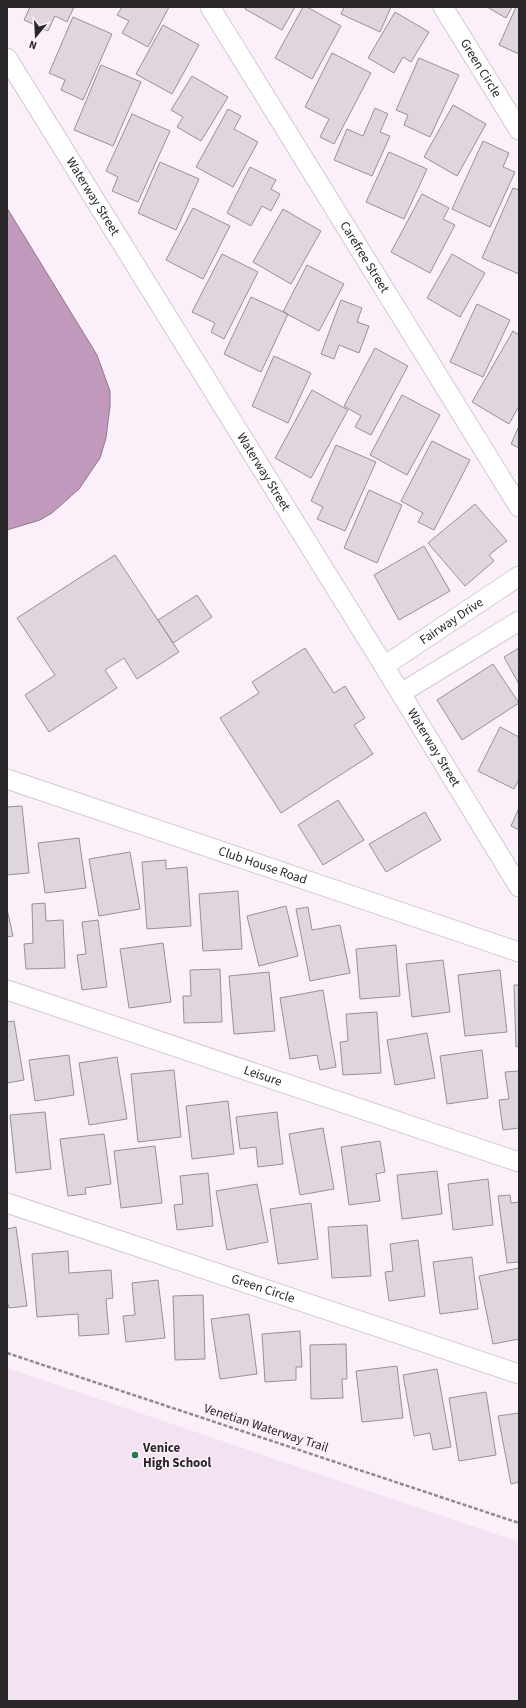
<svg xmlns="http://www.w3.org/2000/svg" width="526" height="1708" viewBox="0 0 526 1708" font-family="'Source Sans 3',sans-serif">
  <rect width="100%" height="100%" fill="#fbf0fa"/>
  <path fill="#f3e2f1" d="M 7,1368 L 519,1542 L 519,1701 L 7,1701 Z"/>
  <path fill="#c099bc" stroke="#937690" d="M 7,208 L 97,355 L 110,391 L 110,406 L 106,438 L 100,458 L 79,489 L 52,513 L 40,520 L 7,530 Z"/>
  <path fill="#dfd5de" stroke="#988f97" d="M 30,7 L 74,7 L 67,22 L 55,16 L 48,31 L 24,20 Z
    M 122,7 L 169,7 L 148,47 L 122,33 L 129,21 L 117,15 Z
    M 246,7 L 295,7 L 282,30 L 245,9 Z
    M 303,7 L 307,7 L 341,26 L 312,79 L 275,58 Z
    M 344,7 L 391,7 L 380,32 L 341,14 Z
    M 487,7 L 512,7 L 506,18 Z
    M 516,7 L 519,7 L 519,54 L 499,45 Z
    M 395,12 L 429,32 L 411,62 L 403,57 L 394,73 L 368,58 Z
    M 73,17 L 112,34 L 83,100 L 61,90 L 65,80 L 49,73 Z
    M 163,25 L 199,45 L 172,94 L 136,74 Z
    M 332,53 L 371,73 L 334,144 L 320,137 L 329,119 L 305,107 Z
    M 419,58 L 459,75 L 430,137 L 404,125 L 408,115 L 396,110 Z
    M 101,65 L 141,82 L 113,146 L 74,130 Z
    M 192,76 L 228,97 L 201,141 L 177,127 L 183,117 L 171,110 Z
    M 453,105 L 486,124 L 457,176 L 424,157 Z
    M 375,108 L 388,114 L 380,132 L 390,136 L 372,176 L 334,160 L 347,129 L 363,136 Z
    M 228,109 L 241,116 L 234,129 L 258,142 L 233,187 L 196,167 Z
    M 132,114 L 170,131 L 138,202 L 112,191 L 118,177 L 106,171 Z
    M 483,141 L 509,153 L 503,167 L 515,172 L 490,227 L 452,209 Z
    M 389,152 L 427,169 L 404,219 L 366,202 Z
    M 160,162 L 199,179 L 176,230 L 138,213 Z
    M 250,167 L 276,180 L 271,189 L 280,194 L 271,211 L 262,206 L 251,226 L 227,213 Z
    M 513,188 L 519,190 L 519,274 L 482,258 Z
    M 422,194 L 449,208 L 443,219 L 455,225 L 430,273 L 391,252 Z
    M 193,208 L 230,226 L 203,279 L 166,260 Z
    M 283,209 L 321,231 L 291,284 L 253,262 Z
    M 222,254 L 258,272 L 224,339 L 211,332 L 215,323 L 192,312 Z
    M 452,254 L 485,273 L 460,317 L 427,298 Z
    M 307,265 L 344,284 L 319,331 L 283,312 Z
    M 251,297 L 288,314 L 261,372 L 224,354 Z
    M 341,300 L 362,308 L 357,322 L 369,326 L 359,353 L 339,345 L 334,359 L 321,354 Z
    M 477,304 L 510,320 L 483,377 L 450,362 Z
    M 513,331 L 519,335 L 519,406 L 509,424 L 472,402 Z
    M 375,348 L 408,366 L 371,435 L 355,427 L 361,416 L 344,406 Z
    M 274,356 L 311,373 L 288,423 L 252,406 Z
    M 312,390 L 348,410 L 311,478 L 275,458 Z
    M 402,395 L 440,415 L 407,475 L 370,455 Z
    M 519,426 L 519,448 L 511,444 Z
    M 432,441 L 470,460 L 434,530 L 418,522 L 423,513 L 401,501 Z
    M 336,445 L 376,462 L 345,531 L 317,519 L 323,507 L 311,501 Z
    M 369,490 L 402,505 L 377,563 L 344,548 Z
    M 475,504 L 507,541 L 489,555 L 494,561 L 465,586 L 428,543 Z
    M 424,546 L 450,591 L 399,620 L 374,575 Z
    M 115,555 L 179,652 L 137,679 L 124,658 L 105,670 L 117,688 L 49,732 L 25,695 L 55,675 L 17,618 Z
    M 197,595 L 212,617 L 173,643 L 158,620 Z
    M 305,648 L 334,693 L 345,686 L 365,718 L 354,725 L 373,754 L 281,813 L 220,718 L 259,693 L 252,682 Z
    M 519,648 L 519,684 L 504,657 Z
    M 493,664 L 519,703 L 462,740 L 437,700 Z
    M 500,727 L 519,737 L 519,779 L 514,789 L 478,771 Z
    M 338,800 L 364,840 L 323,865 L 298,825 Z
    M 22,806 L 29,873 L 7,875 L 7,807 Z
    M 519,808 L 519,830 L 511,826 Z
    M 425,812 L 441,840 L 386,872 L 369,844 Z
    M 79,838 L 86,888 L 45,893 L 38,843 Z
    M 130,852 L 140,909 L 99,916 L 89,859 Z
    M 166,860 L 166,869 L 187,867 L 191,926 L 147,929 L 142,862 Z
    M 238,891 L 242,949 L 203,951 L 199,894 Z
    M 45,903 L 46,921 L 63,920 L 65,968 L 26,969 L 24,944 L 33,943 L 32,904 Z
    M 286,906 L 298,956 L 259,966 L 247,916 Z
    M 308,907 L 312,930 L 340,925 L 350,973 L 310,981 L 296,909 Z
    M 7,909 L 13,936 L 7,937 Z
    M 98,920 L 107,987 L 82,990 L 77,955 L 86,954 L 82,922 Z
    M 163,943 L 171,1002 L 129,1008 L 120,949 Z
    M 396,945 L 400,996 L 360,999 L 356,949 Z
    M 443,960 L 450,1012 L 412,1017 L 406,964 Z
    M 220,969 L 222,1022 L 184,1023 L 183,996 L 191,996 L 190,970 Z
    M 500,970 L 507,1032 L 465,1036 L 458,975 Z
    M 269,972 L 275,1031 L 234,1034 L 229,976 Z
    M 514,985 L 519,985 L 519,1046 L 516,1047 Z
    M 323,990 L 336,1067 L 320,1070 L 317,1055 L 290,1059 L 280,998 Z
    M 377,1012 L 381,1073 L 343,1075 L 340,1042 L 348,1041 L 346,1014 Z
    M 14,1021 L 24,1080 L 7,1083 L 7,1022 Z
    M 427,1033 L 435,1078 L 395,1085 L 387,1040 Z
    M 482,1050 L 488,1098 L 447,1104 L 440,1056 Z
    M 69,1055 L 74,1095 L 35,1101 L 29,1060 Z
    M 117,1057 L 127,1119 L 89,1125 L 79,1063 Z
    M 174,1070 L 181,1137 L 138,1142 L 131,1074 Z
    M 519,1071 L 519,1128 L 503,1130 L 499,1100 L 509,1099 L 505,1072 Z
    M 228,1101 L 234,1154 L 192,1159 L 186,1106 Z
    M 45,1112 L 51,1169 L 16,1173 L 10,1115 Z
    M 277,1112 L 283,1164 L 258,1167 L 256,1147 L 240,1149 L 236,1117 Z
    M 323,1128 L 334,1189 L 300,1195 L 289,1134 Z
    M 104,1134 L 111,1184 L 85,1188 L 86,1194 L 68,1196 L 60,1139 Z
    M 380,1141 L 385,1172 L 376,1174 L 380,1201 L 349,1205 L 341,1147 Z
    M 155,1146 L 162,1203 L 121,1208 L 114,1151 Z
    M 437,1171 L 442,1214 L 402,1219 L 397,1175 Z
    M 208,1173 L 213,1226 L 177,1230 L 174,1205 L 183,1204 L 180,1176 Z
    M 488,1179 L 493,1225 L 453,1230 L 448,1184 Z
    M 257,1184 L 268,1242 L 227,1250 L 216,1191 Z
    M 510,1195 L 511,1203 L 519,1202 L 519,1262 L 507,1263 L 498,1196 Z
    M 311,1203 L 318,1259 L 278,1264 L 270,1209 Z
    M 367,1225 L 371,1276 L 332,1278 L 328,1227 Z
    M 16,1227 L 27,1306 L 9,1308 L 7,1301 L 7,1229 Z
    M 418,1240 L 425,1296 L 389,1301 L 385,1272 L 393,1271 L 390,1244 Z
    M 68,1251 L 69,1273 L 111,1270 L 113,1298 L 106,1299 L 109,1334 L 79,1336 L 78,1314 L 37,1317 L 32,1254 Z
    M 472,1257 L 478,1309 L 440,1314 L 433,1262 Z
    M 519,1268 L 519,1339 L 493,1344 L 479,1276 Z
    M 158,1280 L 165,1338 L 126,1342 L 123,1316 L 135,1315 L 132,1283 Z
    M 203,1295 L 205,1359 L 175,1360 L 173,1296 Z
    M 249,1314 L 257,1374 L 220,1379 L 211,1319 Z
    M 300,1331 L 302,1367 L 296,1367 L 296,1380 L 265,1382 L 262,1334 Z
    M 346,1344 L 347,1379 L 342,1379 L 343,1398 L 311,1399 L 310,1345 Z
    M 397,1366 L 403,1418 L 362,1422 L 356,1371 Z
    M 437,1369 L 451,1447 L 433,1450 L 430,1433 L 414,1436 L 403,1375 Z
    M 486,1392 L 496,1455 L 459,1461 L 449,1398 Z
    M 519,1413 L 519,1482 L 511,1484 L 498,1416 Z"/>
  <g fill="none" stroke-linecap="round" stroke-linejoin="round">
    <g stroke="#d3c8d1" stroke-width="21">
      <g id="minor">
        <path id="s1" d="M 210,7 L 519,507"/>
        <path id="s2" d="M 443,7 L 519,130"/>
        <path id="s3" d="M 7,58 L 384,666 L 519,887"/>
        <path id="s4" d="M 384,666 L 519,576"/>
        <path d="M 401,693 L 519,621"/>
        <path id="s5" d="M 7,779 L 519,952"/>
        <path id="s6" d="M 7,990 L 519,1162"/>
        <path id="s7" d="M 7,1203 L 519,1374"/>
      </g>
    </g>
    <path stroke="#90888f" stroke-width="2.5" stroke-dasharray="4 2" stroke-linecap="butt" d="M 7,1353 L 519,1523"/>
    <use href="#minor" stroke="#fff" stroke-width="19"/>
  </g>
  <circle fill="#22794d" stroke="#fbf0fa" stroke-width="1.5" cx="135" cy="1455" r="4"/>
  <g text-anchor="middle" dominant-baseline="central" stroke-width="3" stroke-linejoin="round" paint-order="stroke">
    <g font-size="13" fill="#2a262a" stroke="#fbf0fa">
      <text stroke="none"><textPath href="#s2" startOffset="72">Green Circle</textPath></text>
      <text stroke="none"><textPath href="#s3" startOffset="163">Waterway Street</textPath></text>
      <text stroke="none"><textPath href="#s1" startOffset="294">Carefree Street</textPath></text>
      <text stroke="none"><textPath href="#s3" startOffset="487">Waterway Street</textPath></text>
      <text stroke="none"><textPath href="#s4" startOffset="81">Fairway Drive</textPath></text>
      <text stroke="none"><textPath href="#s3" startOffset="811">Waterway Street</textPath></text>
      <text stroke="none"><textPath href="#s5" startOffset="270">Club House Road</textPath></text>
      <text stroke="none"><textPath href="#s6" startOffset="270">Leisure</textPath></text>
      <text stroke="none"><textPath href="#s7" startOffset="270">Green Circle</textPath></text>
      <text transform="translate(266 1428) rotate(18)">Venetian Waterway Trail</text>
    </g>
    <g font-size="13" font-weight="bold" fill="#2a262a" stroke="#fbf0fa" text-anchor="start">
      <text x="143" y="1448">Venice<tspan x="143" dy="15">High School</tspan></text>
    </g>
  </g>
  <rect width="526" height="1708" fill="none" stroke="#2a262a" stroke-width="16"/>
  <g transform="translate(36 36) rotate(198)" stroke="#fbf0fa" stroke-width="3" paint-order="stroke">
  <path d="M0-3L7 15L0 10L-7 15Z" fill="#2a262a"/>
  <text y="-6" font-size="11" font-weight="bold" text-anchor="middle" fill="#2a262a">N</text>
  </g>
</svg>
